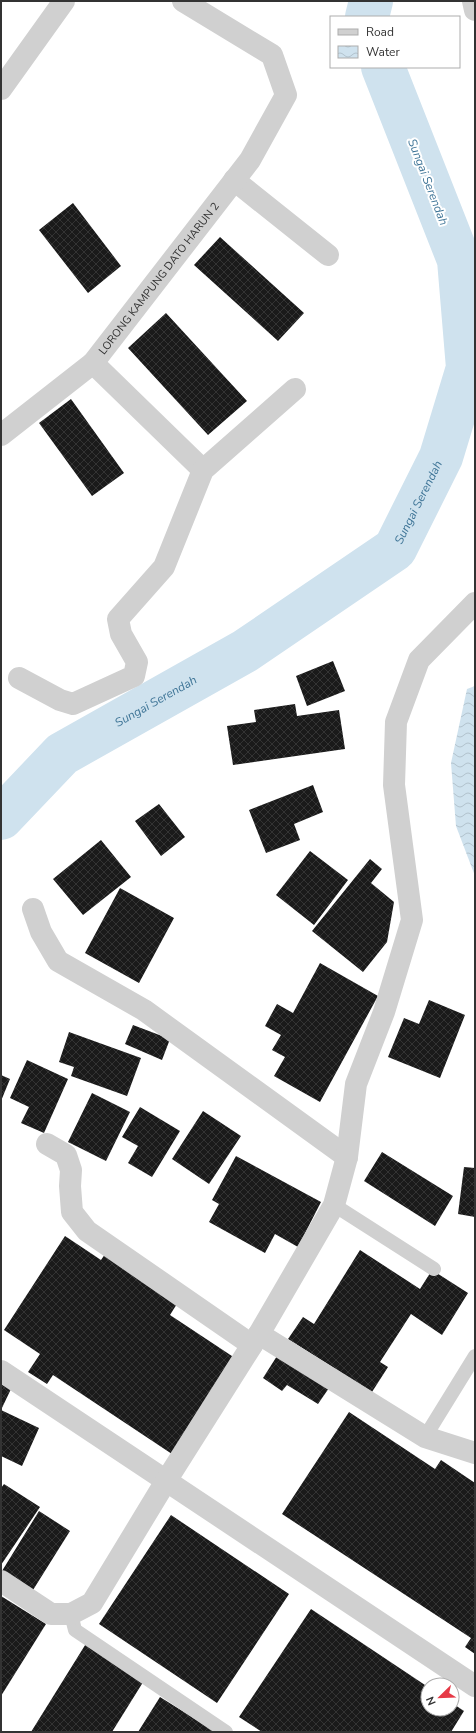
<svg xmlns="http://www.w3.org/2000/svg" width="476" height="1733" viewBox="0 0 476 1733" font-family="'Nunito Sans',sans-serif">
  <defs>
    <pattern id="water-waves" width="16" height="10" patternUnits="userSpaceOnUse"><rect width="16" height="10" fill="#cfe2ee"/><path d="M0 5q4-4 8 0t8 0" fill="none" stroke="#b2c2cd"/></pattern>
    <pattern id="building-cross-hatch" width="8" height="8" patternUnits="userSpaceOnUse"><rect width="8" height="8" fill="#1a1a1a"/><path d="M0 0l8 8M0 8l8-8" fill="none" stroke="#333"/></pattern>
  </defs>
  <rect width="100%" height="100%" fill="#fff"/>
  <path fill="url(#water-waves)" d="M 475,686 L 475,876 L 456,826 L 451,763 L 467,689 Z"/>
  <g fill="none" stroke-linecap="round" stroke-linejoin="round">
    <g stroke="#cfe2ee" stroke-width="44">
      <path d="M 367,17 L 371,1"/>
      <path id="s1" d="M 1,818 L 62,754 L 245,651 L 395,549 L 441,457 L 468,368 L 459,260 L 383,67"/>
    </g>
  </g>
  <path fill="url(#building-cross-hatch)" d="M 73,203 L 121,266 L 88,293 L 39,230 Z
    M 220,237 L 304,313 L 278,341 L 194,265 Z
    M 166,313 L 247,401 L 208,435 L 128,348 Z
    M 71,399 L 124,473 L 92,496 L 39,423 Z
    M 333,661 L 345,691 L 307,706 L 296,676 Z
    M 295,704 L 297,716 L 339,710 L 345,749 L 233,765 L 227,726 L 256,722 L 254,710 Z
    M 313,785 L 323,812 L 294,824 L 300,840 L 266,853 L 249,810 Z
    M 159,804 L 185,837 L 161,856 L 135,821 Z
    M 101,840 L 131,877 L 83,915 L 53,879 Z
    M 310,851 L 348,880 L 314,925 L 276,895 Z
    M 370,859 L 382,869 L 371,883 L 394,902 L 387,942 L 363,972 L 312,931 Z
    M 120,888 L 174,918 L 139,983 L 85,953 Z
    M 320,963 L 378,996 L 320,1102 L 274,1076 L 285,1057 L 272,1050 L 281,1035 L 265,1026 L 277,1004 L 293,1013 Z
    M 429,1000 L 465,1015 L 440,1078 L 388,1057 L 404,1018 L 419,1024 Z
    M 133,1025 L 170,1039 L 162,1060 L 125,1044 Z
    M 69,1032 L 141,1058 L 127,1096 L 71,1076 L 74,1067 L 59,1062 Z
    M 27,1060 L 68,1079 L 44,1133 L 21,1123 L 29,1107 L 10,1098 Z
    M 1,1075 L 10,1079 L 1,1101 Z
    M 92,1093 L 130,1112 L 106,1161 L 68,1142 Z
    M 140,1107 L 180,1131 L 152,1177 L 128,1163 L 138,1146 L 122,1137 Z
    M 203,1111 L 241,1136 L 209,1184 L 172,1159 Z
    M 382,1152 L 453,1196 L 435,1226 L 364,1181 Z
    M 236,1156 L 321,1202 L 298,1247 L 275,1234 L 265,1253 L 209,1222 L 219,1204 L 212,1200 Z
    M 464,1167 L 475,1168 L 475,1217 L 458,1214 Z
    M 65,1236 L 101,1260 L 107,1251 L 180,1299 L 170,1315 L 244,1364 L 181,1460 L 53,1375 L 47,1384 L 28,1372 L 40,1354 L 4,1330 Z
    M 360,1250 L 420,1289 L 432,1270 L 468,1293 L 442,1335 L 411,1314 L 380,1362 L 388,1367 L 372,1392 L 288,1339 L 303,1317 L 314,1324 Z
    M 277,1356 L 329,1388 L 318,1404 L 287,1385 L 282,1391 L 263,1378 Z
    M 1,1384 L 11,1389 L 1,1410 L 39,1428 L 22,1466 L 1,1456 Z
    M 349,1412 L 435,1469 L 441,1460 L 475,1483 L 475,1654 L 465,1647 L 471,1638 L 282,1514 Z
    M 4,1484 L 40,1507 L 1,1565 L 1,1516 L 2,1514 L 1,1513 L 1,1488 Z
    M 39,1511 L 70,1531 L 33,1590 L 2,1571 Z
    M 171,1515 L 289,1594 L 217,1703 L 99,1624 Z
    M 1,1596 L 46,1624 L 1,1696 Z
    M 311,1609 L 428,1687 L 428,1709 L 452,1709 L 452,1703 L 464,1711 L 451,1732 L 262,1732 L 239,1717 Z
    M 87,1642 L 145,1679 L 112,1732 L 31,1732 Z
    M 160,1697 L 216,1732 L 138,1732 Z"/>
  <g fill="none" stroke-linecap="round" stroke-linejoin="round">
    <path stroke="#d0d0d0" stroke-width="14" d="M 334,1205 L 434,1269
      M 425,1437 L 475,1356
      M 71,1614 L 75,1630 L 226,1732"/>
    <g stroke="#d0d0d0" stroke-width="22">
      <path d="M 473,1 L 475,10"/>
      <path d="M 1,89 L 64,1"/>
      <path d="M 234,180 L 328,255"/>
      <path d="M 93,363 L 203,470"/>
      <path id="s2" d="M 1,435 L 93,363 L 250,160 L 286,95 L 272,55 L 183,1"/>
      <path d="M 19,678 L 60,700 L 73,704 L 134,676 L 137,662 L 121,634 L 118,619 L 164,567 L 203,470 L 295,389"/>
      <path d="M 33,909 L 41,932 L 58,961 L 144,1010 L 347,1157"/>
      <path d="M 47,1144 L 66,1155 L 71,1170 L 70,1186 L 72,1212 L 87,1231 L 252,1345"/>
      <path d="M 259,1334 L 425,1437 L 475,1453"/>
      <path d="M 1,1371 L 475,1686"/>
      <path d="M 1,1581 L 51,1614 L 71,1614 L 92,1603 L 166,1481 L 259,1334 L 334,1205 L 347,1157 L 356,1084 L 384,1012 L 412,920 L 394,785 L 396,722 L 419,660 L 475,603"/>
    </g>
  </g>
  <g text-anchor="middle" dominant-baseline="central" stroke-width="4" stroke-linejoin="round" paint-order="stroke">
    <g font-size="11" fill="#333" stroke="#fff">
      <text stroke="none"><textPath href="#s2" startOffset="224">LORONG KAMPUNG DATO HARUN 2</textPath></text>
    </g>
    <g font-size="12" font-style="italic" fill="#3f7597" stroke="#fff">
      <text transform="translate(428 182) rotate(69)">Sungai Serendah</text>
      <text stroke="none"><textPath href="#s1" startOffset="532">Sungai Serendah</textPath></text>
      <text stroke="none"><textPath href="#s1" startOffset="196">Sungai Serendah</textPath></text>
    </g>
  </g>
  <rect width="476" height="1733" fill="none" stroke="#333333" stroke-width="4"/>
  <rect x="330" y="16" width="130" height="52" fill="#ffffff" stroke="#adadad"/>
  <rect x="338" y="29" width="20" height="6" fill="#d0d0d0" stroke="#adadad"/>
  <text x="366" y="36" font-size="12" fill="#333333">Road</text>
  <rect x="338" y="46" width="20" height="12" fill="url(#water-waves)" stroke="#adadad"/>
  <text x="366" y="56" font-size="12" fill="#333333">Water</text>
  <g transform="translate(440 1697) rotate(247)"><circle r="19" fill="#ffffff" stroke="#adadad"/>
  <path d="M0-3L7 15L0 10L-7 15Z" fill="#e63946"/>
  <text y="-6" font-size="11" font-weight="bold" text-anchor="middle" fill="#333333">N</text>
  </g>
</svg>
